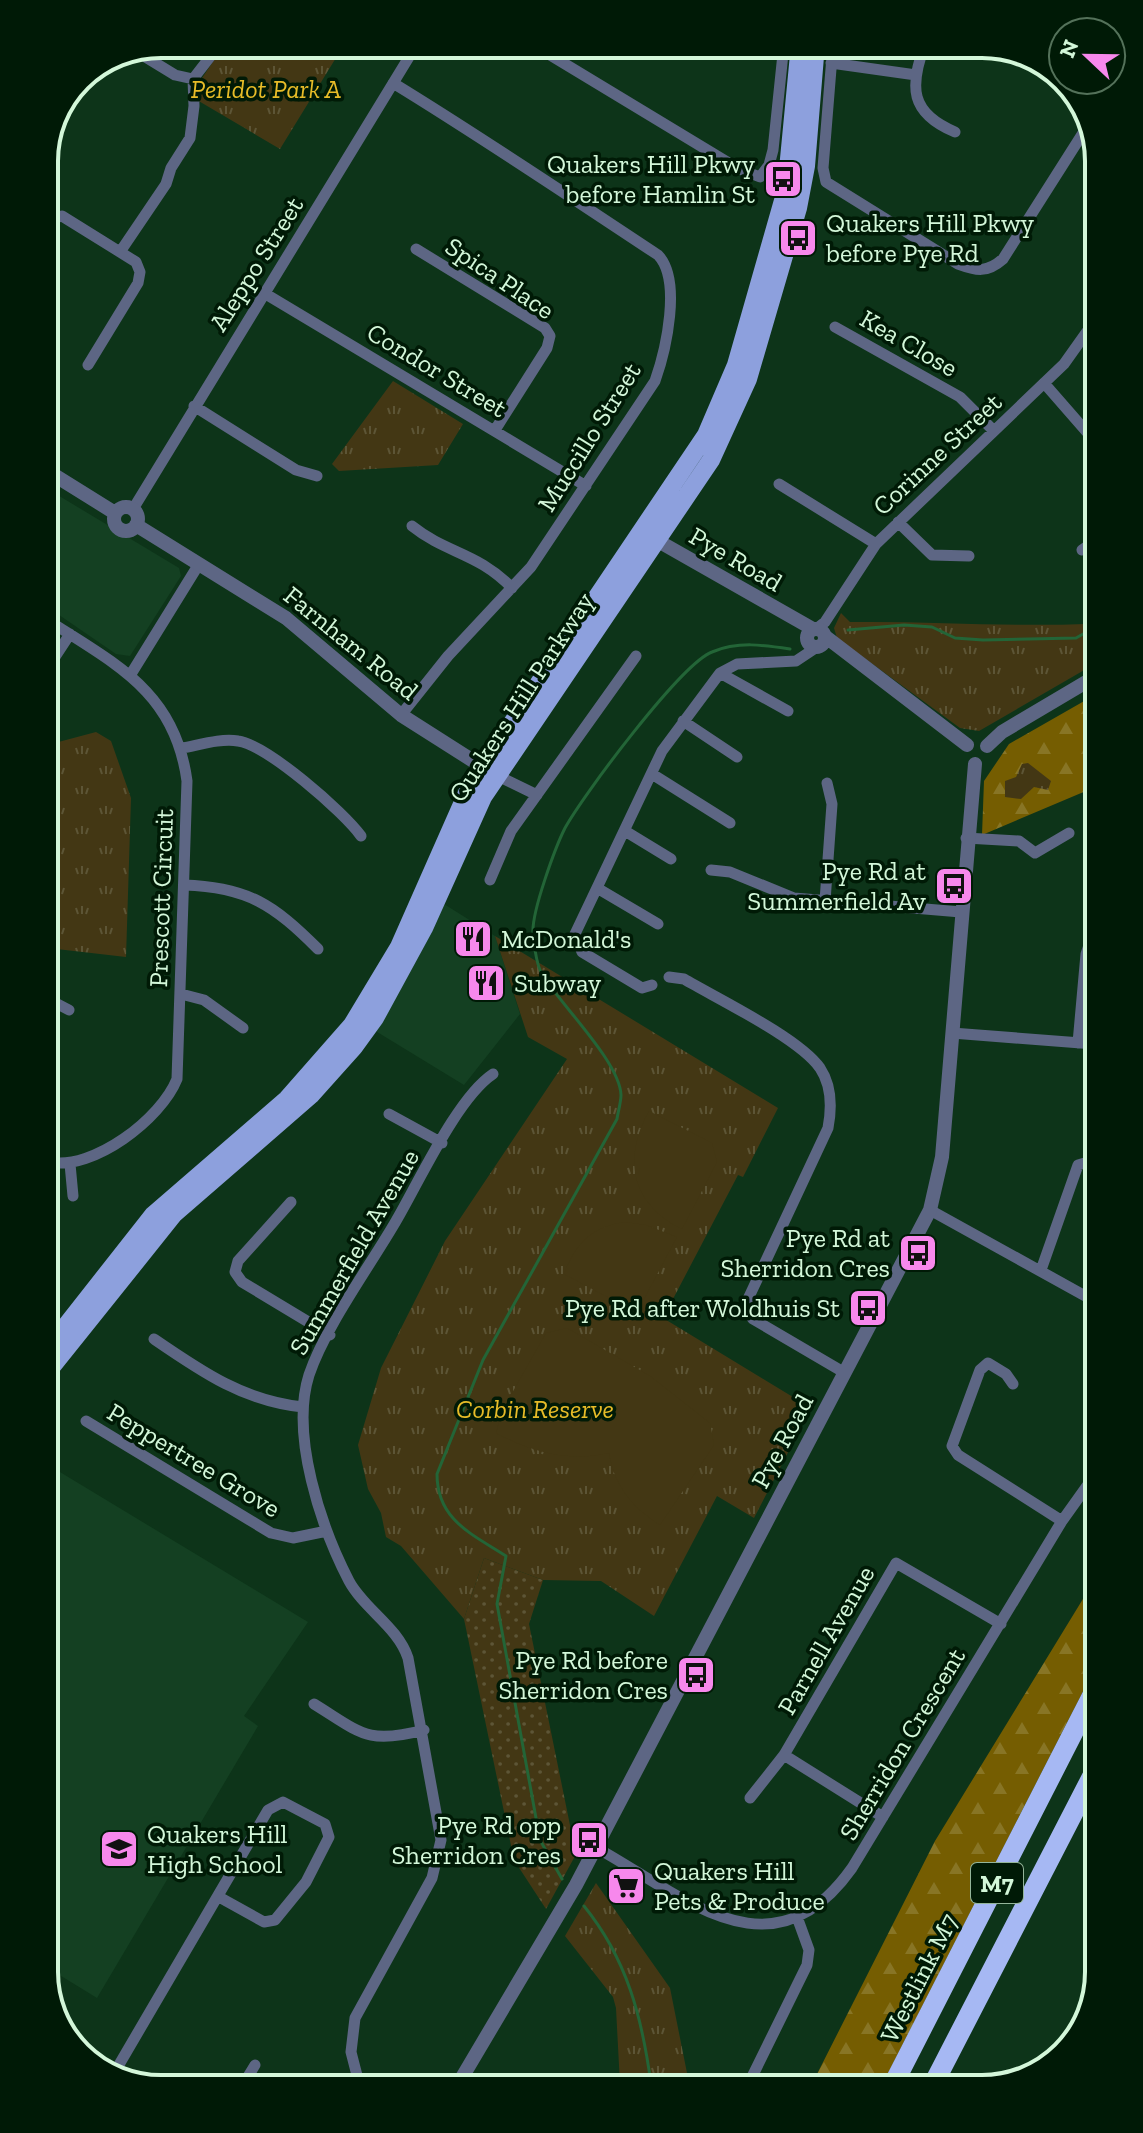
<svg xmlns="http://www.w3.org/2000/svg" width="1143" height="2133" viewBox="0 0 1143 2133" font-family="'Zilla Slab',serif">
  <defs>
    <pattern id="grass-dots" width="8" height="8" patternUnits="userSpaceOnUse" patternTransform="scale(2)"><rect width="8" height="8" fill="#433714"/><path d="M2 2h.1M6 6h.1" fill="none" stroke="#5d5536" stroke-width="1.8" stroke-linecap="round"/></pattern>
    <pattern id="forest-firs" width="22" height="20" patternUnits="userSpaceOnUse" patternTransform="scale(2)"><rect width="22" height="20" fill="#755d01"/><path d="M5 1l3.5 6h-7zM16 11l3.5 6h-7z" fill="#887525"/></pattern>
    <pattern id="park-tufts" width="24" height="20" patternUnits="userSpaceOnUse" patternTransform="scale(2)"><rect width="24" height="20" fill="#433714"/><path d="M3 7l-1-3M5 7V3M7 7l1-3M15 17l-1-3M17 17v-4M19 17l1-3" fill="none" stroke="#5d5536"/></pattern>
  </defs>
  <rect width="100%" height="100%" fill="#0d3419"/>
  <path fill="#144022" d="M 46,488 L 179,568 L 181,576 L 130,656 L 116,654 L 46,606 Z
    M 436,899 L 495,936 L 520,1014 L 464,1085 L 369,1027 Z
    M 50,1466 L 308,1622 L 244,1716 L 258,1726 L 97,1998 L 53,1971 Z"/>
  <path fill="url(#grass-dots)" d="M 484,1558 L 543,1580 L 529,1624 L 572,1835 L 580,1847 L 546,1909 L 514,1860 L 464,1619 Z"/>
  <path fill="url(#forest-firs)" d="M 1093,696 L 1093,788 L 982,835 L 984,781 L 1009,744 Z
    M 1097,1576 L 1097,1664 L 884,2081 L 813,2082 L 935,1841 Z"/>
  <path fill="url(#park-tufts)" d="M 225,44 L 335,44 L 342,48 L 280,149 L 197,100 L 198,84 Z
    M 393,381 L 463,424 L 438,465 L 339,471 L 332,464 Z
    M 841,613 L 850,622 C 929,621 1007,627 1086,624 L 1092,620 L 1093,665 L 979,731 L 960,728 L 837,638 L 834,628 Z
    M 96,732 L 111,741 L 131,798 L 126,957 L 48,948 L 47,742 L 51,744 Z
    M 1028,763 L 1051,781 L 1048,790 L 1034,787 L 1021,799 L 1005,797 L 1005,781 L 1016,777 L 1022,764 Z
    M 495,936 L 778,1108 L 743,1177 L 738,1175 L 663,1318 L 811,1408 L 754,1518 L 717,1496 L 654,1616 L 601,1581 L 543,1580 L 484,1558 L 464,1619 L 401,1546 L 386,1537 L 381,1513 L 368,1489 L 358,1445 L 381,1368 L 445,1241 L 567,1059 L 528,1037 Z
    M 596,1883 L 670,1988 L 688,2078 L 697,2083 L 620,2084 L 616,2008 L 613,1997 L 565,1936 Z"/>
  <path fill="#433714" d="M 649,1111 L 712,1143 L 717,1162 L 682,1229 C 630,1203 623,1158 649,1111 Z
    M 625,1222 L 646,1225 L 677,1237 L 643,1301 L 624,1306 L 564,1274 C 576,1243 591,1227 625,1222 Z
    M 567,1328 L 650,1376 L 710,1423 L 714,1445 L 660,1525 C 633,1508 614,1486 609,1453 C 568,1462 533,1453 496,1433 L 502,1411 L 546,1333 Z"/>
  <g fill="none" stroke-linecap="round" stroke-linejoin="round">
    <path stroke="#236537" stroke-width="3" d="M 848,630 L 904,625 L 932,627 L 955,638 L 983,640 L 1076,638 L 1092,629
      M 562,1879 L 540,1840 L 497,1604 L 506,1556 C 472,1534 437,1520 437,1474 L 483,1360 L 617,1119 C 618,1112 621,1102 621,1095 C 620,1062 559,1003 542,974 C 536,964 534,944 533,932 C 532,911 555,848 565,828 C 583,795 681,664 712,652 C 738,641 764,645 790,649
      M 584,1906 C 627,1959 642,2017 651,2084"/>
    <path stroke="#5d6684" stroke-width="11" d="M 532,44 L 737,168 L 760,177 L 769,165 L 773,150 L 784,44
      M 765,44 L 783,47
      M 833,44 L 823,168 L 826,182 L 958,264 C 977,271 987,273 1003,259 L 1090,122
      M 925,44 C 909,87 910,113 955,132
      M 139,53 L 175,75 L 193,79 L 220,44
      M 831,63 L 916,75
      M 393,83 C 483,138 570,197 658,255 C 682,280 666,350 655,381 L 531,567 L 448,656 L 401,715
      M 45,231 L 55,218 L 62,216 L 136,262 L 140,272 L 138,283 L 88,365
      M 416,249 L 545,328 L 550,336 L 547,348 L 495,430
      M 120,252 L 166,184 L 171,168 L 190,138 L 194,106 L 193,79
      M 264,293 L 586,486
      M 835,327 L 960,397 L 994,431
      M 1044,383 L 1092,438
      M 194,406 L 296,470 L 317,476
      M 779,484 L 876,544
      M 133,509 L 417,44
      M 898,522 L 932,555 L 969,556
      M 412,526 C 447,554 477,552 512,588
      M 1082,550 L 1092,543
      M 46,619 C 115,664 175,691 187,781 L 177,1079 C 161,1119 93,1171 49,1162
      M 816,629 L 825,622 L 876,544 L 1064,364 L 1091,326
      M 47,669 L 70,634
      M 720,673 L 788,711
      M 131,674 L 199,564
      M 683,721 L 737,757
      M 182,748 C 199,745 221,738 238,741 C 267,745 344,812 361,836
      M 652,774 L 730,823
      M 496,775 L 537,795
      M 625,831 L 671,859
      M 966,838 L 1019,841 L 1035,853 L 1069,833
      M 711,870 L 730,872 L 794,898 L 961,912
      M 490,880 L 511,831 L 636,656
      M 184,885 C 248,887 274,905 318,949
      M 597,888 L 658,924
      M 825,901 L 832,804 L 827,783
      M 669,977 L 684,979 C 718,999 799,1038 820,1068 C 832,1086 832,1107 828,1128 L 748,1299 L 746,1310 L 753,1319 L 845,1373
      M 652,985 L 642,988 L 582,952 L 575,934 L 662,751 L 720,673 L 737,664 L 796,661 L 817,647
      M 181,994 L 204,1000 L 243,1028
      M 48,999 L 69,1010
      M 952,1033 L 1094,1044
      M 1078,1043 L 1086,954 L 1094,931
      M 389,1114 L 442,1143
      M 70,1164 L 73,1196
      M 291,1202 L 238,1261 L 235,1272 L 242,1282 L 330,1335
      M 930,1210 L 1096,1302
      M 1041,1270 L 1078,1165 L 1095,1160
      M 154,1339 C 202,1372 244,1401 303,1407
      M 1013,1384 L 1006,1374 L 988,1363 L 980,1370 L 952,1446 L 958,1455 L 1062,1521
      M 86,1421 L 271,1533 L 293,1538 L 327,1531
      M 314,1704 C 361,1733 367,1745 424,1730
      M 784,1755 L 883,1817
      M 750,1798 L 784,1755 L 896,1563 L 1001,1624
      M 595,1847 C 683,1895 771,1982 852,1868 L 1062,1521 L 1097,1472
      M 113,2075 L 268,1810 L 283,1802 L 325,1824 L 329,1837 L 306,1882 L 275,1920 L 264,1922 L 219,1897
      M 749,2083 L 807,1965 L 809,1950 L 797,1917
      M 360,2087 L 351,2052 L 355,2018 L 432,1878 L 441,1840 L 408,1658 C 398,1627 364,1609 349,1581 C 321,1527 290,1435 309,1375 C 325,1327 370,1266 396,1221 C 419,1182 457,1098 493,1074
      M 241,2088 L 255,2065"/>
    <path stroke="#5d6684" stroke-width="14" d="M 46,470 L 115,513
      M114 519a12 12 0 1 1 24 0a12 12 0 1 1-24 0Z
      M 136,525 L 286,618 L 401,715 L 489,771
      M 651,537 L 813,629
      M807 638a9 9 0 1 1 18 0a9 9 0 1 1-18 0Z
      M 826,637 L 967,745
      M 987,746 L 1002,732 L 1093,678
      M 457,2086 L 576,1885 L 930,1210 L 942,1157 L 975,764"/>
    <path stroke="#8da0dd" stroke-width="18" d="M 50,1346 L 153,1215 L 287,1099 L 352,1025 L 399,947 L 471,784 L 706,435 L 736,365 L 786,190 L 800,44
      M 50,1369 L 174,1214 L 311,1095 L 354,1047 L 375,1018 L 424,928 L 483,797 L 711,460 L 748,379 L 798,208 L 806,166 L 816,44"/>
    <path stroke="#a6b8f3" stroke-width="20" d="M 895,2081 L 1098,1684
      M 935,2081 L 1098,1765"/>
  </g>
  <defs>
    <g id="bus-square" transform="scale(2)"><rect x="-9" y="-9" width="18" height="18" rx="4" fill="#f788ec" stroke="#001a06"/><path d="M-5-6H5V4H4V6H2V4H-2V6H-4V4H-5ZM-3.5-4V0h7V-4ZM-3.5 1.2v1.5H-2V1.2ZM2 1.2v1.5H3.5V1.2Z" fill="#111"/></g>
    <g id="restaurant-square" transform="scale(2)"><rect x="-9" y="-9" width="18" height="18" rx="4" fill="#f788ec" stroke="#001a06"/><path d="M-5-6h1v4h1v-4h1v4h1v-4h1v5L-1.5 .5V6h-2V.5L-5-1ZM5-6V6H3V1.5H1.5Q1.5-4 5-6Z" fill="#111"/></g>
    <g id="school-square" transform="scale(2)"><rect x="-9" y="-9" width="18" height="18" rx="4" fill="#f788ec" stroke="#001a06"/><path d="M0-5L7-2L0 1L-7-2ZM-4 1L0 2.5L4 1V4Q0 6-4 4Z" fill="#111"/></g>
    <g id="supermarket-square" transform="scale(2)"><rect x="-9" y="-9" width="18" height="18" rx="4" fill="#f788ec" stroke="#001a06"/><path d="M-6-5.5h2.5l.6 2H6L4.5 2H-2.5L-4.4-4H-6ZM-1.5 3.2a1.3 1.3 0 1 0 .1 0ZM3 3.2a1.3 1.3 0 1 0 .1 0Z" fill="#111"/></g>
  </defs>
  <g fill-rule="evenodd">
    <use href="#bus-square" x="783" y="179"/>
    <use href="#bus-square" x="798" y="238"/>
    <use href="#bus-square" x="954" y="886"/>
    <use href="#restaurant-square" x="473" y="939"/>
    <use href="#restaurant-square" x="486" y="983"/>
    <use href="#bus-square" x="918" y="1253"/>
    <use href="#bus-square" x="868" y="1308"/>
    <use href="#bus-square" x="696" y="1675"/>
    <use href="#bus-square" x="589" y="1840"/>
    <use href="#school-square" x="119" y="1849"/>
    <use href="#supermarket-square" x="626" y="1886"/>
  </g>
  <g text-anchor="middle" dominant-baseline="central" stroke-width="7" stroke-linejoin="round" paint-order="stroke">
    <rect fill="#001a06" stroke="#94b59a" stroke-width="2" x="971" y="1863" width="52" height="40" rx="6"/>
    <g font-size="24" font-weight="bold" fill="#d3f7d9">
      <text x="997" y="1883">M7</text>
    </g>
    <g font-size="26" font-style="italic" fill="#e7bc28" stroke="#001a06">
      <text x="266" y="89">Peridot Park A</text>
      <text x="535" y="1409">Corbin Reserve</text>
    </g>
    <g font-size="26" fill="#d3f7d9" stroke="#001a06" text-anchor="end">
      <text x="755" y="164">Quakers Hill Pkwy<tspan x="755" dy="30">before Hamlin St</tspan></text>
      <text x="826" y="223" text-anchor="start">Quakers Hill Pkwy<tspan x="826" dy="30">before Pye Rd</tspan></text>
      <text x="926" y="871">Pye Rd at<tspan x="926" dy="30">Summerfield Av</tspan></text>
      <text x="501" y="939" text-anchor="start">McDonald's</text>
      <text x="514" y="983" text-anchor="start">Subway</text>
      <text x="890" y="1238">Pye Rd at<tspan x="890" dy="30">Sherridon Cres</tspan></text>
      <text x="840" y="1308">Pye Rd after Woldhuis St</text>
      <text x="668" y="1660">Pye Rd before<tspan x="668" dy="30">Sherridon Cres</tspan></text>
      <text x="561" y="1825">Pye Rd opp<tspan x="561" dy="30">Sherridon Cres</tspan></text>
      <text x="147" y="1834" text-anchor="start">Quakers Hill<tspan x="147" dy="30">High School</tspan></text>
      <text x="654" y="1871" text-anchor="start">Quakers Hill<tspan x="654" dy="30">Pets &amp; Produce</tspan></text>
    </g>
    <g font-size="26" fill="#d3f7d9" stroke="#001a06">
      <text transform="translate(256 264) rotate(-58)">Aleppo Street</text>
      <text transform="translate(500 278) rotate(34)">Spica Place</text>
      <text transform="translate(909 343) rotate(30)">Kea Close</text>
      <text transform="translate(437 370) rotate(31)">Condor Street</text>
      <text transform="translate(589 437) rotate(-58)">Muccillo Street</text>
      <text transform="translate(937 454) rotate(-43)">Corinne Street</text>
      <text transform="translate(736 559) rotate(30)">Pye Road</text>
      <text transform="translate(351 643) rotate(39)">Farnham Road</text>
      <text transform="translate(521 697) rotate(-57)">Quakers Hill Parkway</text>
      <text transform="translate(161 898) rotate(-88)">Prescott Circuit</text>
      <text transform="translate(354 1252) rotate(-60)">Summerfield Avenue</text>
      <text transform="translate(782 1441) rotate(-62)">Pye Road</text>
      <text transform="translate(194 1460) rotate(31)">Peppertree Grove</text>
      <text transform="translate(826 1640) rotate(-60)">Parnell Avenue</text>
      <text transform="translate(902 1744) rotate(-59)">Sherridon Crescent</text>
      <text transform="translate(919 1978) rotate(-63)">Westlink M7</text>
    </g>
  </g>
  <path d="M0 0H1143V2133H0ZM161 58H982A103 103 0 0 1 1085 161V1972A103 103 0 0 1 982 2075H161A103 103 0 0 1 58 1972V161A103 103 0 0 1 161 58Z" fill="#001a06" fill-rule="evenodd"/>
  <path fill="none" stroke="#d3f7d9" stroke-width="4" d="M161 58H982A103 103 0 0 1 1085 161V1972A103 103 0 0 1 982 2075H161A103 103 0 0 1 58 1972V161A103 103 0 0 1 161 58Z"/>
  <g transform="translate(1087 56) rotate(292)"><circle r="38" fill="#001a06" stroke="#54725a" stroke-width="2"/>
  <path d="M0-6L14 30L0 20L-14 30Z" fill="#f788ec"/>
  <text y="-12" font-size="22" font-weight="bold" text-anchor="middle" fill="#d3f7d9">N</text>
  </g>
</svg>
